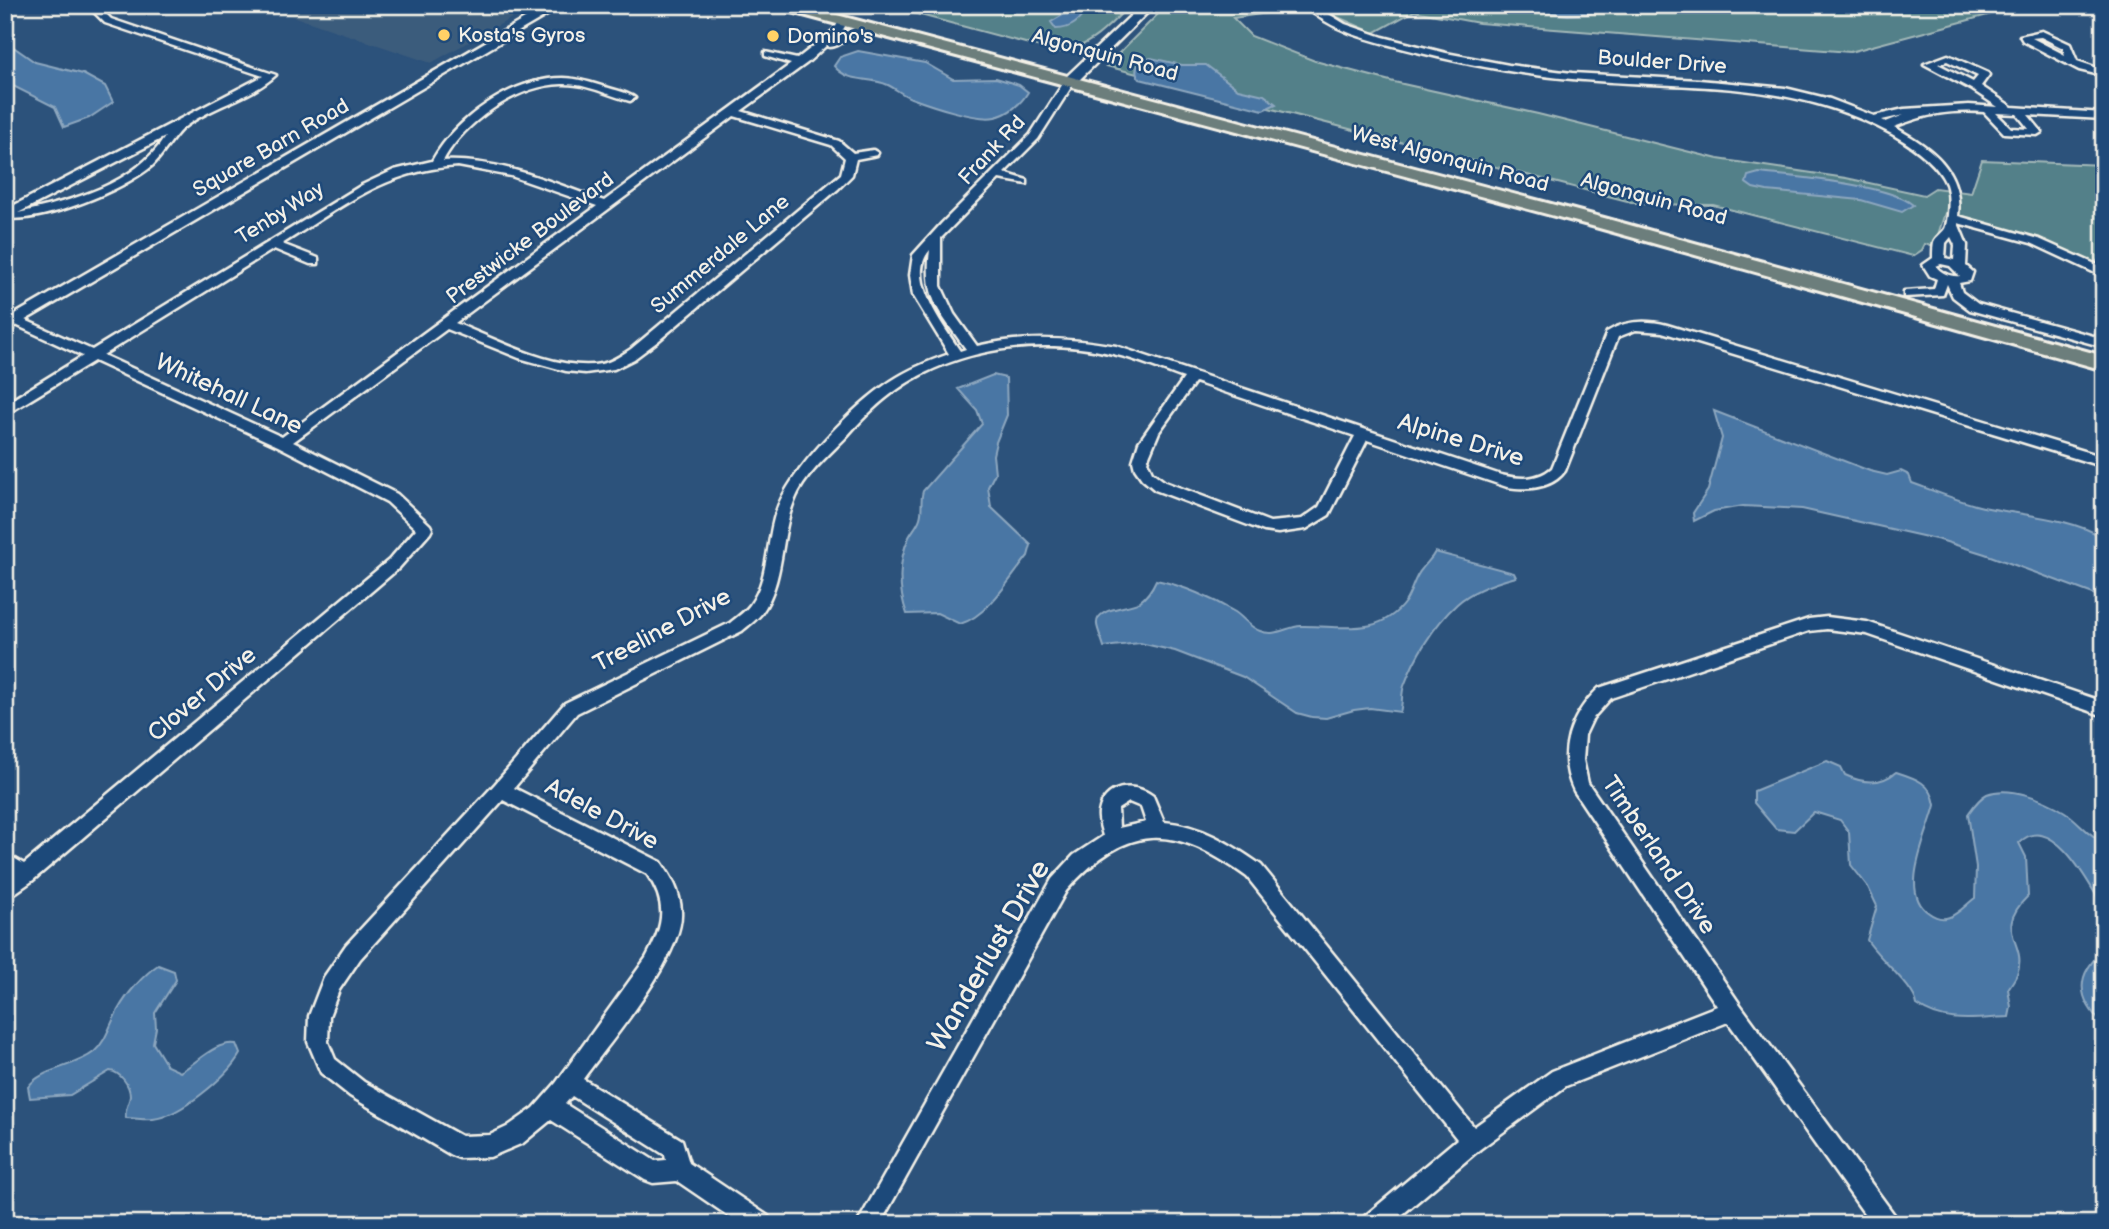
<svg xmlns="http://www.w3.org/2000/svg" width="2109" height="1229" viewBox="0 0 2109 1229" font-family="'Balsamiq Sans',sans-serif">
  <rect width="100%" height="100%" fill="#2c527b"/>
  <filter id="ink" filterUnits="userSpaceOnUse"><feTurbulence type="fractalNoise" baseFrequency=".0143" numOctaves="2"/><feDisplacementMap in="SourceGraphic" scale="14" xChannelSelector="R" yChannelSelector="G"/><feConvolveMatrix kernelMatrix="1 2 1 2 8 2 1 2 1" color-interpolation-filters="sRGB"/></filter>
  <g filter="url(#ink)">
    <path fill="#3b5b7c" d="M 259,5 L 535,5 L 431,63 Z"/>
    <path fill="#528089" stroke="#a3b8b8" stroke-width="2" d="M 883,5 L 1130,5 C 1108,26 1091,48 1059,52 Z
      M 1167,5 L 2025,5 L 1850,52 L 1479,23 L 1414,11 L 1374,33 L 1322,10 L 1309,13 L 1302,8 L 1233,18 L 1251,36 L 1315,61 L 1394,82 L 1538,114 L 1718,159 L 1846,178 L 1924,195 L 1935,188 L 1971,193 L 1982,160 L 2104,165 L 2104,255 L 2093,264 L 2026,234 L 1945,213 L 1934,247 L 1925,244 L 1922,250 L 1913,256 L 1713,205 L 1639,204 L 1106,66 Z"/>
    <path fill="#4976a4" stroke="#8da7bf" stroke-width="2" d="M 1068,5 L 1088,5 C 1082,20 1071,29 1056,29 L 1051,22 L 1066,13 Z
      M 1432,5 L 1620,5 L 1595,9 L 1590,14 L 1568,15 L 1536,11 L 1493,13 Z
      M 5,41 L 35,62 L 83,74 L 105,86 L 113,102 L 89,118 L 64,127 L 55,107 L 5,82 Z
      M 858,51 L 925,63 L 953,79 L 996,78 L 1019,85 L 1028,92 C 1021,104 1009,114 995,117 C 977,121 930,105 911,98 C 903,95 896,89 888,85 C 869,76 849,84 834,66 L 840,57 Z
      M 1151,58 L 1182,65 L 1206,65 L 1238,89 L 1264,95 L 1276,104 L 1263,110 L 1140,79 C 1131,68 1140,60 1151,58 Z
      M 1759,173 C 1793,177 1889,184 1913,205 L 1902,212 L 1861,200 L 1767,191 L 1753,188 L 1746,183 L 1748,176 Z
      M 993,375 L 1006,378 L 1007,415 L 996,442 L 993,455 L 995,473 L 988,487 L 991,507 L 1031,545 L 1028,556 C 1010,578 988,616 960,624 L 937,613 L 907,614 C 898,590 898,561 909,537 C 912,531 918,525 920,518 C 923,509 920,500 923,491 L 982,424 L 977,410 L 958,389 Z
      M 1714,411 L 1870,471 L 1887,475 L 1901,471 L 1909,475 L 1912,483 C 1934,491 1956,500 1979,506 C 2016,515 2072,517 2104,538 L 2104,563 L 2099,569 L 2104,577 L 2104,598 L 1985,554 L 1940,540 L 1802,509 L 1743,506 L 1714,511 L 1694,521 L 1693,513 L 1708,490 L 1722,438 Z
      M 1435,552 L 1514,573 L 1516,577 C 1497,582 1472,590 1457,604 C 1434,625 1415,656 1404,686 C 1401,694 1403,703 1400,712 L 1370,708 L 1354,710 L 1326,718 L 1312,717 L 1297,713 L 1243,677 L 1175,651 L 1140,643 L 1104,647 C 1102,640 1098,631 1097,625 C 1095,607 1128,609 1139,602 C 1148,596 1152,589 1156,580 C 1182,585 1213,599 1235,612 C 1244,618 1249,627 1260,631 C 1276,637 1286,627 1301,626 C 1339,625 1379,638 1405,602 C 1412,592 1414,577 1422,569 C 1427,562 1431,560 1435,552 Z
      M 1827,761 L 1841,767 L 1845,775 C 1862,783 1881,785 1896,772 C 1915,778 1932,783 1935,805 C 1929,832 1897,892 1929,913 C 1948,927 1959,910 1975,898 L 1976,867 L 1968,814 C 1973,807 1979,798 1987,794 C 2010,785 2046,800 2065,812 C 2079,821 2088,836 2104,842 L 2104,909 C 2091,887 2052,809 2019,843 L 2026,857 L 2028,896 C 1991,932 2029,942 2017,974 C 2015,979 2011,984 2008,989 L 2011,1007 L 2009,1017 C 1977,1018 1945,1025 1917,1005 C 1915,987 1879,959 1867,940 L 1877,906 L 1868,887 L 1851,865 L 1849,832 L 1840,820 L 1814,812 L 1794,831 L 1776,829 L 1754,803 L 1754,791 Z
      M 2104,950 L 2104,1025 C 2076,998 2075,975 2104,950 Z
      M 158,965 L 174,971 L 176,980 L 155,1013 L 156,1028 L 153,1043 L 167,1066 L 180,1072 C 197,1063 215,1041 236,1044 L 240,1054 C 227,1077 180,1116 153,1119 C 145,1120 135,1118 126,1118 C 124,1108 129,1104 130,1096 C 130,1085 120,1072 110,1071 L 70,1095 L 30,1098 L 28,1087 C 41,1068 74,1068 94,1052 C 107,1040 110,1024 118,1010 C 127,994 143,975 158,965 Z"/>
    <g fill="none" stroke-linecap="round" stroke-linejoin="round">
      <g stroke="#f4f1e8" stroke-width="5">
        <path id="street" d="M 82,5 L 100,8 L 111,19 L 276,75 C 250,99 211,106 183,128 C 175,134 163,155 153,165 C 125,190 40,224 5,218 L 5,210 L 263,76 L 105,23 L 94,12 ZM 165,137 C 135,185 71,201 18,213 Z
          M 1304,5 L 1314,5 L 1345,24 L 1383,37 L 1446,53 L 1509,65 L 1572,73 L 1699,80 L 1785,88 L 1830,99 L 1874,116 L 1904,109 L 1969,105 L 1998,107 L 1971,89 L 1924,64 L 1948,55 L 1988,73 L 1989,75 L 1981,86 L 2012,107 L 2104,113 L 2104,119 L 2028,115 L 2042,132 L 2037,135 L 2004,133 L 1984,112 C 1948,110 1927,114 1894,127 C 1931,147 1963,170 1958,216 L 2039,239 L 2104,268 L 2104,277 L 2031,243 L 1958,223 L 1967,245 L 1966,266 L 1973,272 L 1970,281 L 1959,283 L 1962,292 L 1978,304 L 2104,339 L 2104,347 L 1970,310 L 1953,297 L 1947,284 L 1943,295 L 1904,297 L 1904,291 L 1934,289 L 1937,279 L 1930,276 L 1923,265 L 1933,258 C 1933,254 1933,247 1934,242 C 1936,236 1945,232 1946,226 C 1949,214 1950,195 1946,184 C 1937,162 1911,145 1892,134 C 1788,77 1685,90 1572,79 C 1515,74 1459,63 1405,49 C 1370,40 1330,31 1304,5 ZM 1947,61 L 1978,76 L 1973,82 L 1938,64 ZM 1996,113 L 2017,114 L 2029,129 L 2011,128 ZM 1904,115 L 1886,122 L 1882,120 ZM 1951,237 L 1955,245 L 1954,260 L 1945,258 L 1946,243 ZM 1941,264 L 1950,266 L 1960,276 C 1952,277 1941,274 1936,266 Z
          M 843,18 L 848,21 L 841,33 L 832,41 C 846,32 862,20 879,29 C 872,33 863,31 855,34 C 845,38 840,47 829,47 L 828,44 L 807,63 L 741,111 L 839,141 L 853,153 L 873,150 L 878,153 L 877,155 L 856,159 L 852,175 L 838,189 L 658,341 L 634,359 L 614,369 L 585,373 L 566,371 L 519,358 L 447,329 L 293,442 L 397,494 L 430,525 L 432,529 L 430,533 L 399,568 L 32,881 L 5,900 L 5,879 L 10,875 L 5,872 L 5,853 L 24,864 L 389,560 L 416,529 L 387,502 L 278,446 L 94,361 L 5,415 L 5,404 L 83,356 L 5,320 L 5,311 L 92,350 L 362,185 L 394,170 L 432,161 C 456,118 512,78 563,78 C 577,78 592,83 605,87 C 615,90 627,92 635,98 L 630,101 C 608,95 585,83 562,84 C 517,85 464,122 443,161 C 499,158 553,183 604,201 L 791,64 L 765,56 L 765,52 L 797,59 L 834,30 L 840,19 ZM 734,116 L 831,145 L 845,158 L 841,174 L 631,349 C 622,355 612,362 601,364 C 556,372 496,339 455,323 ZM 458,166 L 511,176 L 597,206 L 282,437 L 103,355 L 274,249 L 310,264 L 318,264 L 318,258 L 282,244 C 342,207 385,170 458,166 Z
          M 2042,31 L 2070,44 L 2077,61 L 2104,70 L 2104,76 L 2079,70 L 2023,41 L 2020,36 ZM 2041,37 L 2063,48 L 2065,55 L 2032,38 Z
          M 1066,79 L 1075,81 L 1038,139 L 1004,173 L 1027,180 L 1027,184 L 999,179 L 941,238 L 941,286 L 954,314 L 977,346 C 1023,335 1070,338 1116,346 L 1501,475 C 1519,479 1537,481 1552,468 L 1607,332 C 1626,320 1647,320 1667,325 L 2104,457 L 2104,467 L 1662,332 L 1636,330 L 1618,337 L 1565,471 C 1552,489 1527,490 1507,487 L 1367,440 L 1329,515 L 1306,529 L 1278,533 L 1264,531 L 1155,490 L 1142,479 L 1135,469 L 1133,461 L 1139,442 L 1184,378 C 1161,370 1137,359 1113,354 C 1043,337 958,347 898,389 C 879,402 863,418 847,436 C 830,454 807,473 796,497 C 779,533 786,580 761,614 C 756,620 748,626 742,631 L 577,713 L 514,788 L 661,862 C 672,878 680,891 681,911 C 684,956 610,1042 583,1079 L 682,1140 L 689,1163 L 768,1216 L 771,1224 L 740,1224 L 677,1181 L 653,1183 L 645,1180 L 551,1120 L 523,1143 L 490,1157 L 459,1158 L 451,1155 L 350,1096 L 321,1073 L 308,1042 L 309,1016 L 324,977 L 346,945 L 495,784 L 565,703 L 730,623 C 737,617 745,612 750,605 C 769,580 766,541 776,512 C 789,471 854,405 891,381 C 909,369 929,361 949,354 L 913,295 L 910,275 L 913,255 L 942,223 L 1030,135 ZM 930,250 C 924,299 939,311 966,349 L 960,351 C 944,326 905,278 930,250 ZM 1195,382 L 1355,436 L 1319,507 L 1302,519 L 1270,522 L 1165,482 L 1152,472 L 1147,461 L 1159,432 ZM 503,800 L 647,874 C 669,905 663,927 646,958 L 556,1083 L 534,1108 L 507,1127 L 490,1135 L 461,1136 L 364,1082 L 335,1059 L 328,1042 L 329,1016 L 339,990 L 360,959 ZM 572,1096 L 665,1155 L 666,1160 L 655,1161 L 565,1104 Z
          M 1827,617 L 1867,622 L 2104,702 L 2104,716 L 1867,634 L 1827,629 L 1809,631 L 1611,698 L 1593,718 L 1585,735 L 1583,760 L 1588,783 L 1739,1003 L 1901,1224 L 1874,1224 L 1866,1216 L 1728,1022 L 1566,1086 L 1480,1149 L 1391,1224 L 1362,1224 L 1365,1216 L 1457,1139 L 1247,877 C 1174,824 1128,821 1066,891 L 880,1224 L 857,1224 L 1052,879 L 1074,855 L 1103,836 C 1101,828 1098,820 1099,813 C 1103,785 1134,781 1153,796 L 1164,822 C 1201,825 1231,844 1261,865 L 1474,1127 L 1552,1071 L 1717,1006 L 1574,791 C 1556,754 1570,715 1599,688 L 1809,619 ZM 1129,802 L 1141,807 L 1146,822 L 1119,828 L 1118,809 Z"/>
      </g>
      <g stroke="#f4f1e8" stroke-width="5">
        <path id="secondary" d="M 549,5 L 564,5 L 5,332 L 5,320 Z
          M 1142,5 L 1155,5 L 1075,84 L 1065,84 L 1065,78 Z"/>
      </g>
      <g stroke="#f4f1e8" stroke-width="6">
        <path id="primary" d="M 775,5 L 799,5 L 1604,218 L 2104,356 L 2104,370 L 1592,226 L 777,8 Z"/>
      </g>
      <use href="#street" fill="#1f4a7a" fill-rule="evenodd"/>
      <use href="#secondary" fill="#1f4a7a" fill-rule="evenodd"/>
      <use href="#primary" fill="#6c7e7c" fill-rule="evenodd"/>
    </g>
  </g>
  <g fill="#ffd166" stroke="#1f4a7a" stroke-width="2.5">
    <circle cx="444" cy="35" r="7"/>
    <circle cx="773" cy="36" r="7"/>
  </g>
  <g text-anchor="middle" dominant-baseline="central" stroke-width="5" stroke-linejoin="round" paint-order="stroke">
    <g font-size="21" fill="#f4f1e8" stroke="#1f4a7a" text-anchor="start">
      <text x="458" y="35">Kosta's Gyros</text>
      <text x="787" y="36">Domino's</text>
    </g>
    <g font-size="21" fill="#f4f1e8" stroke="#1f4a7a">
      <text transform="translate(1105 55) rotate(15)">Algonquin Road</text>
      <text transform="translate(1662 62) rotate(4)">Boulder Drive</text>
      <text transform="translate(271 148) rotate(-30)">Square Barn Road</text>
      <text transform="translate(992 150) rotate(-47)">Frank Rd</text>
      <text transform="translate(1450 159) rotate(15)">West Algonquin Road</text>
      <text transform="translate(1654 199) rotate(15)">Algonquin Road</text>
      <text transform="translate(280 213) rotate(-32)">Tenby Way</text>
      <text transform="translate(530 238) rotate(-37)">Prestwicke Boulevard</text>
      <text transform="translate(720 254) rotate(-40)">Summerdale Lane</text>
    </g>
    <g font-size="24" fill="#f4f1e8" stroke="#1f4a7a">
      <text transform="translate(229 394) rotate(25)">Whitehall Lane</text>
      <text transform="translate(1461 440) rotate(17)">Alpine Drive</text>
      <text transform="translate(662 630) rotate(-28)">Treeline Drive</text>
      <text transform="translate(202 694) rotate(-40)">Clover Drive</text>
      <text transform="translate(602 814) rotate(28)">Adele Drive</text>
      <text transform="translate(1659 855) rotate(56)">Timberland Drive</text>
    </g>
    <g font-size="28" fill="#f4f1e8" stroke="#1f4a7a">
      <text transform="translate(989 956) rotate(-60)">Wanderlust Drive</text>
    </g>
  </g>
  <rect width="2109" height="1229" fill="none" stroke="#1f4a7a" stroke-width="28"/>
  <rect x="14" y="14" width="2081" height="1201" fill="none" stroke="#f4f1e8" stroke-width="2.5" filter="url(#ink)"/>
</svg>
